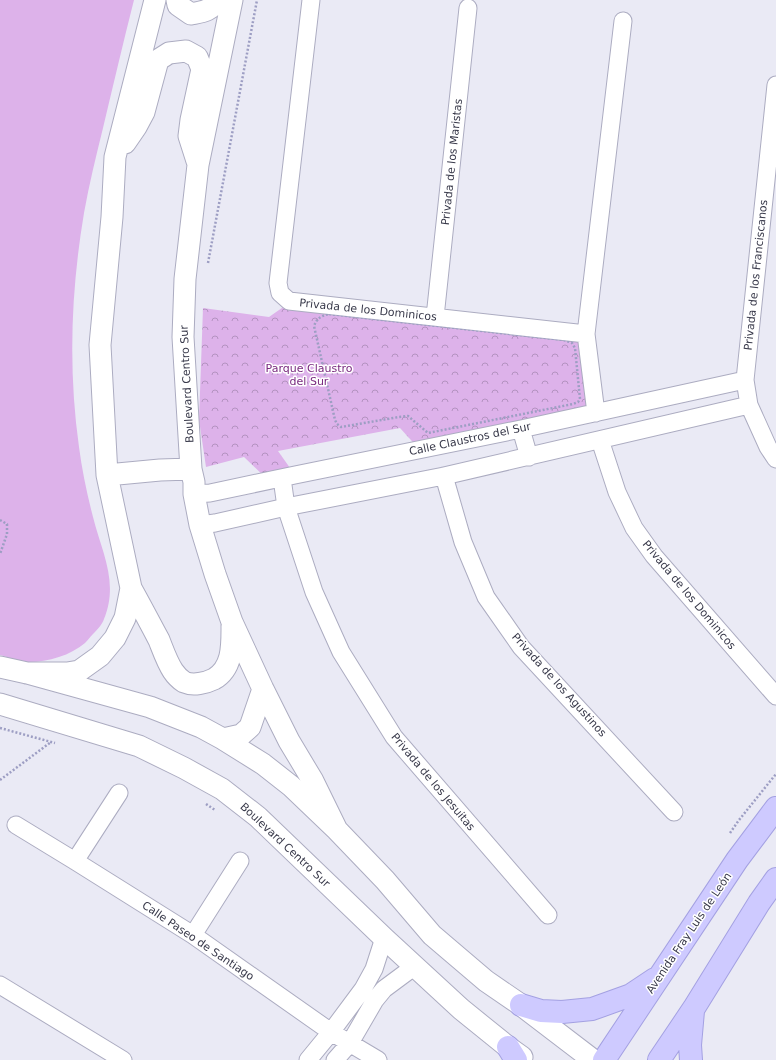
<svg xmlns="http://www.w3.org/2000/svg" width="776" height="1060" viewBox="0 0 776 1060" font-family="'DejaVu Sans',sans-serif">
  <defs>
    <pattern id="park-crowns" width="20" height="18" patternUnits="userSpaceOnUse"><rect width="20" height="18" fill="#ddb2ea"/><path d="M2 6a3 3 0 1 1 6 0M12 15a3 3 0 1 1 6 0" fill="none" stroke="#b492c0"/></pattern>
  </defs>
  <rect width="100%" height="100%" fill="#eaeaf5"/>
  <path fill="#ddb2ea" d="M 0,0 L 134,0 C 123,43 113,86 103,128 C 96,156 89,185 84,213 C 71,290 68,369 79,447 C 82,470 87,494 93,517 C 102,553 119,582 104,619 C 102,625 97,630 93,634 C 90,637 88,640 85,643 C 70,656 45,663 25,662 C 17,661 8,657 0,655 Z"/>
  <path fill="url(#park-crowns)" d="M 289,303 L 586,334 L 596,413 L 420,450 L 400,428 L 278,451 L 295,475 L 269,481 L 244,457 L 206,467 L 199,420 L 203,308 L 269,317 Z"/>
  <g fill="none" stroke-linecap="round" stroke-linejoin="round">
    <g stroke="#acacc1" stroke-width="19">
      <path id="minor" d="M 311,0 L 278,283 L 280,293 L 289,301 L 586,334
        M 776,85 L 745,380 L 749,405 L 768,447 L 776,459
        M 435,317 L 468,8
        M 596,413 L 586,334 L 623,21
        M 521,429 L 529,457
        M 600,440 L 617,492 L 634,528 L 654,556 L 776,696
        M 444,476 L 463,542 L 486,597 L 521,647 L 674,812
        M 282,478 L 286,507 L 314,592 L 341,652 L 394,737 L 548,915
        M 194,494 L 210,493 L 295,475 L 521,429 L 745,380
        M 200,525 L 215,523 L 286,507 L 444,476 L 749,405
        M 16,825 L 75,861 L 193,935 L 331,1032 L 378,1060
        M 75,861 L 119,793
        M 193,935 L 240,861
        M 0,985 L 123,1060
        M 308,1060 L 331,1032 L 363,989 L 374,969 L 384,938
        M 335,1060 L 350,1043 L 375,1000 L 384,989 L 415,966"/>
    </g>
    <g stroke="#acacc1" stroke-width="23">
      <path id="tertiary" d="M 177,0 L 178,5 L 191,14 C 201,12 213,11 215,0
        M 232,0 L 198,165 L 185,279 L 183,337 L 191,469 L 194,482 L 194,494 L 200,525 L 215,574 L 232,622 L 263,689 L 289,741 L 313,781 L 337,830
        M 125,143 L 136,127 L 144,112 L 158,60 L 169,53 L 186,51 L 197,57 L 202,69 L 191,120 L 189,136 L 197,161
        M 107,475 L 160,470 L 191,469
        M 131,588 C 141,606 150,623 159,640 C 163,650 167,662 173,671 C 175,674 181,680 184,682 C 193,686 206,683 214,679 C 233,668 232,645 232,626
        M 0,667 L 27,673 L 150,707 L 201,727 L 223,739 L 263,764 L 291,786 L 337,830 L 385,880 L 432,935 L 486,981 L 521,1005 L 593,1060
        M 27,673 L 67,673 L 79,671 L 100,656 L 115,638 L 125,618 L 131,588 L 107,475 L 100,345 L 112,217 L 115,157 L 155,0
        M 0,704 L 139,746 L 184,768 L 222,789 L 258,817 L 384,938 L 461,1009 L 508,1047 L 522,1057
        M 223,739 L 241,735 L 250,727 L 263,689"/>
    </g>
    <g stroke="#a4a1e2" stroke-width="24">
      <path id="secondary" d="M 521,1005 L 541,1011 L 562,1012 L 592,1009 L 631,995 L 655,979
        M 508,1047 L 516,1060
        M 604,1060 L 737,860 L 776,808
        M 659,1060 L 694,1008 L 759,903 L 776,879
        M 691,1060 L 690,1045 L 693,1011"/>
    </g>
    <path stroke="#9d9ec3" stroke-width="2.5" stroke-dasharray="2 2" stroke-linecap="butt" d="M 208,263 L 257,0
      M 329,314 L 564,340 L 572,343 L 575,348 L 580,399 L 578,402 L 573,404 L 428,433 L 408,416 L 399,417 L 341,427 L 337,424 L 335,420 L 314,326 C 317,318 321,316 329,314 Z
      M 0,520 L 7,524 L 7,534 L 0,554
      M 0,728 L 55,743
      M 0,780 L 51,742
      M 206,804 L 215,810
      M 730,833 L 739,820 L 776,774"/>
    <use href="#minor" stroke="#fff" stroke-width="17"/>
    <use href="#tertiary" stroke="#fff" stroke-width="21"/>
    <use href="#secondary" stroke="#cecaff" stroke-width="22"/>
  </g>
  <g text-anchor="middle" dominant-baseline="central" stroke-width="3" stroke-linejoin="round" paint-order="stroke">
    <g font-size="11" fill="#38394a" stroke="#fff">
      <text transform="translate(452 162) rotate(-84)">Privada de los Maristas</text>
      <text transform="translate(756 275) rotate(-84)">Privada de los Franciscanos</text>
      <text transform="translate(368 310) rotate(6)">Privada de los Dominicos</text>
      <text transform="translate(187 384) rotate(-93)">Boulevard Centro Sur</text>
      <text transform="translate(470 439) rotate(-12)">Calle Claustros del Sur</text>
      <text transform="translate(689 595) rotate(50)">Privada de los Dominicos</text>
      <text transform="translate(559 685) rotate(48)">Privada de los Agustinos</text>
      <text transform="translate(433 782) rotate(50)">Privada de los Jesuitas</text>
      <text transform="translate(285 845) rotate(43)">Boulevard Centro Sur</text>
      <text transform="translate(689 933) rotate(-56)">Avenida Fray Luis de León</text>
      <text transform="translate(198 941) rotate(34)">Calle Paseo de Santiago</text>
    </g>
    <g font-size="11" fill="#78287e" stroke="#fff">
      <text x="309" y="368">Parque Claustro<tspan x="309" dy="13">del Sur</tspan></text>
    </g>
  </g>
</svg>
